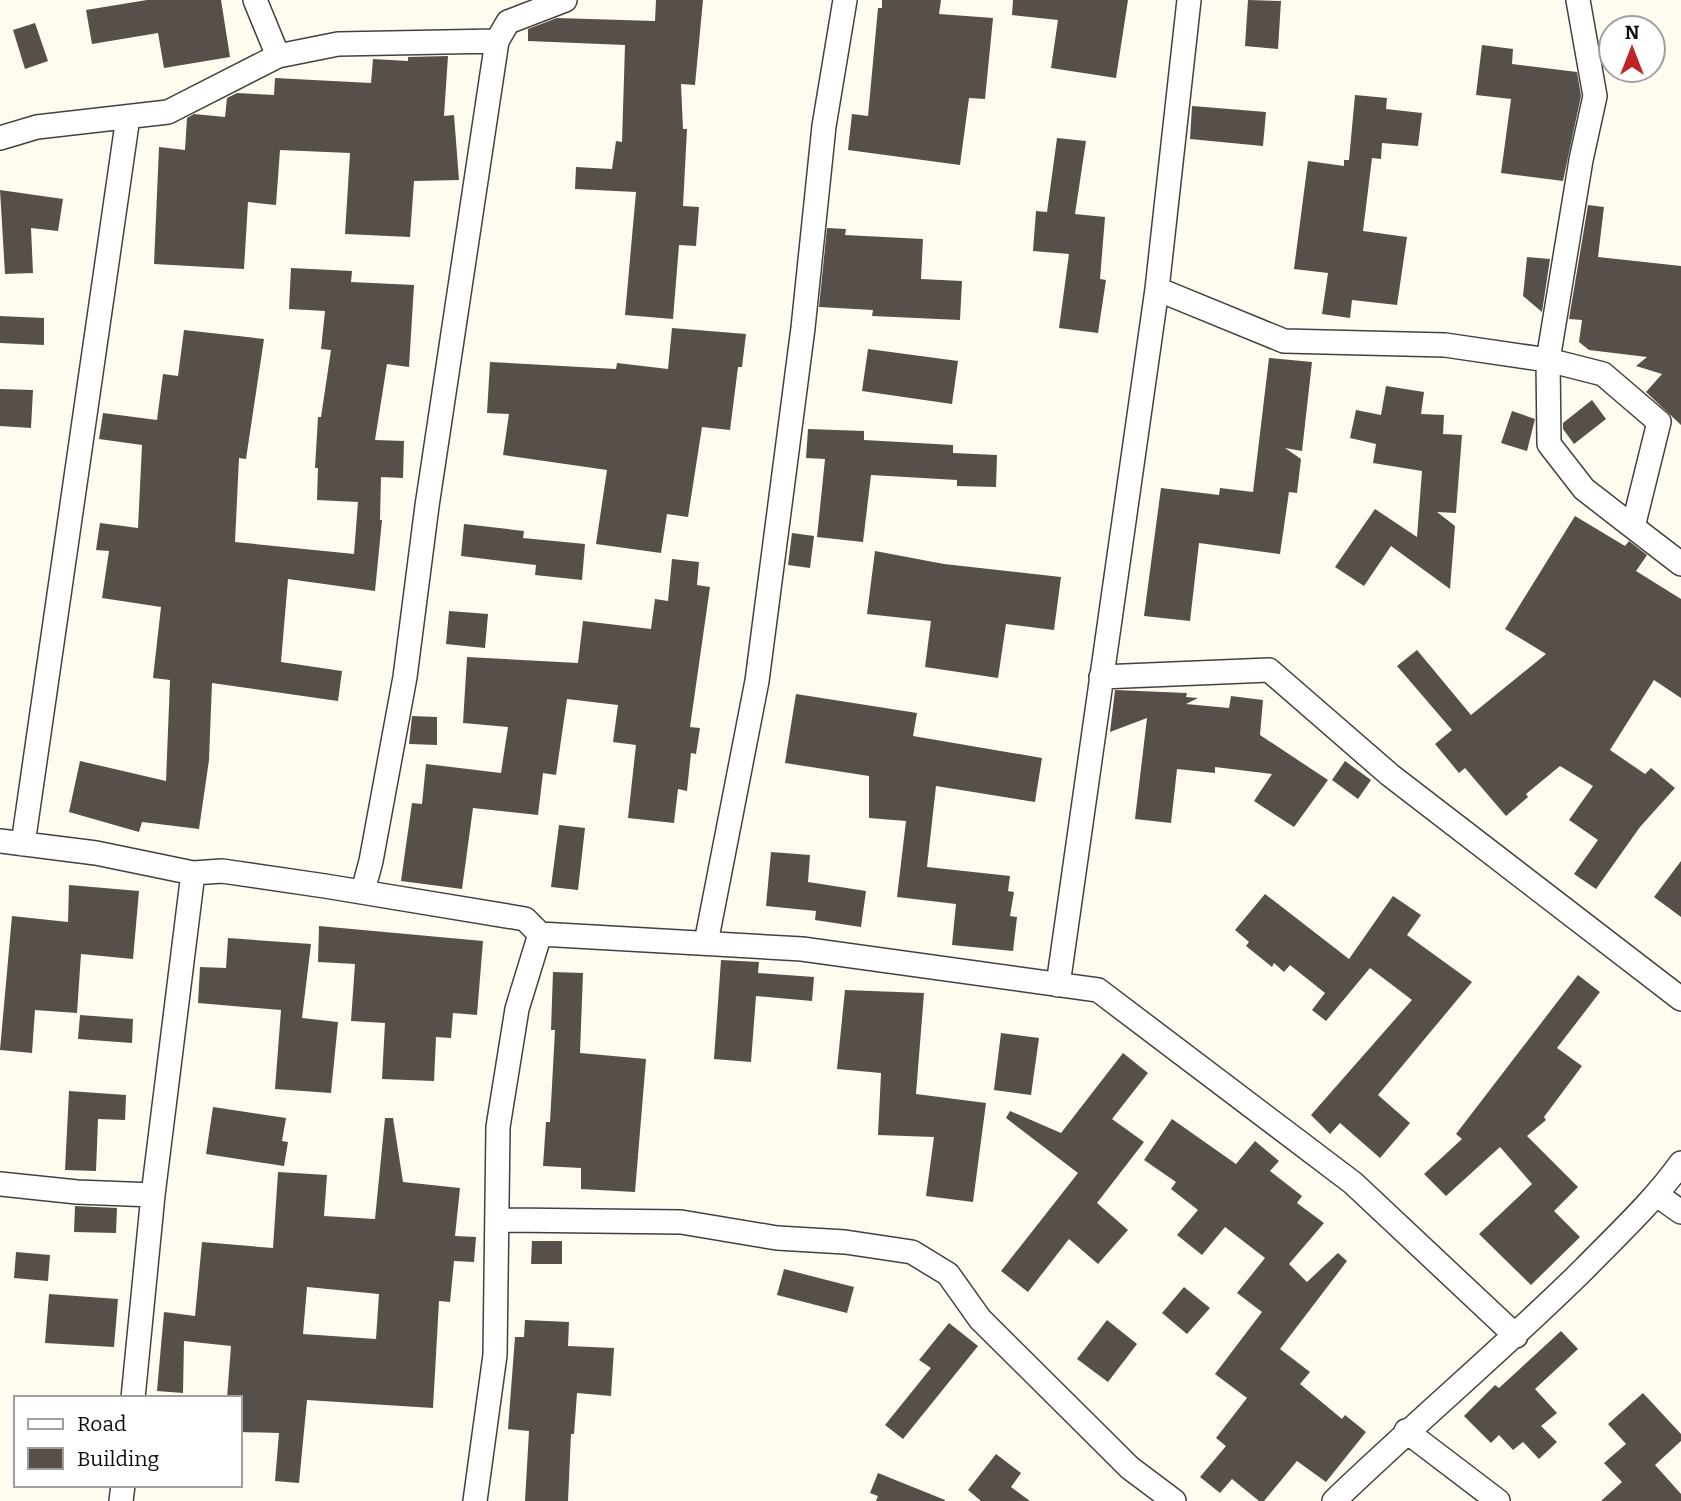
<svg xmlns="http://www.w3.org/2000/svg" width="1681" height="1501" viewBox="0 0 1681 1501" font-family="Bitter,serif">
  <rect width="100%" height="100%" fill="#fffcef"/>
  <path fill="#57504a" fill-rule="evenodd" d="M 147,0 L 221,0 L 230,57 L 164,68 L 158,33 L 92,44 L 86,10 Z
    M 656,0 L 703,0 L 695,85 L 681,84 L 683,129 L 687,129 L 683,206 L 699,207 L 696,246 L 679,245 L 673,319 L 625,315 L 636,192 L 575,189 L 576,167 L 612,169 L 616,141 L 622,142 L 625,45 L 528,41 L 528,29 L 557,18 L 655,21 Z
    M 882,0 L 941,0 L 939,14 L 993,18 L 985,99 L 969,98 L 960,165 L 848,150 L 852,114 L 868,116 L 878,8 L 882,8 Z
    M 1013,0 L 1128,0 L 1116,78 L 1051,68 L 1058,20 L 1012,15 Z
    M 1248,0 L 1281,1 L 1278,49 L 1245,46 Z
    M 35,23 L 48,61 L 25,69 L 13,30 Z
    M 1482,45 L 1513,49 L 1512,64 L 1577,72 L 1581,96 L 1563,181 L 1501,173 L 1511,99 L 1476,95 Z
    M 448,56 L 444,116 L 454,115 L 459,180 L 414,181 L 410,237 L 345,234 L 350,153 L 280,150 L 276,205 L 248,202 L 244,269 L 154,264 L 159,147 L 185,150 L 187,118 L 194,114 L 225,117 L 227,98 L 237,93 L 274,95 L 275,78 L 371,83 L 373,59 L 408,61 L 408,57 Z
    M 1355,95 L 1387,98 L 1386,109 L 1422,113 L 1418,146 L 1382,143 L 1381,159 L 1372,158 L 1363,231 L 1407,237 L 1397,305 L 1352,300 L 1350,318 L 1322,314 L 1328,273 L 1294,269 L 1308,161 L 1344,166 L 1344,160 L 1349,160 Z
    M 1192,106 L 1266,112 L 1263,146 L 1190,139 Z
    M 1057,138 L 1086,141 L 1075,214 L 1105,217 L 1100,279 L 1106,280 L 1098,333 L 1059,328 L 1069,254 L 1033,251 L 1036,211 L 1047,212 Z
    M 0,190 L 63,199 L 58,231 L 31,228 L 33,273 L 5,274 Z
    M 1588,205 L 1604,207 L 1598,257 L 1681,266 L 1681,425 L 1646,392 L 1662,374 L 1636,366 L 1647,357 L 1589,350 L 1579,342 L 1582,320 L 1569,319 Z
    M 827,228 L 846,229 L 845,235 L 923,239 L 921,279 L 962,281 L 960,320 L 872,316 L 873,310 L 819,307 Z
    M 1527,257 L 1550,259 L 1542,312 L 1523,296 Z
    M 291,268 L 352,271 L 351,282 L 414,285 L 409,367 L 387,364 L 375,440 L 404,441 L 403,478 L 381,477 L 380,520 L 382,520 L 375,591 L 288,579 L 281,662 L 342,671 L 338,701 L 212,683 L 209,760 L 199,829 L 142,822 L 139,832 L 69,812 L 80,761 L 166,781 L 170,680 L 153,678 L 161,607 L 102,598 L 109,551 L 96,550 L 100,523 L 138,528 L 142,445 L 99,439 L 103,413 L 157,420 L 163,374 L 178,376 L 184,330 L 264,339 L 246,459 L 239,458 L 235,542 L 354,554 L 358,502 L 317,500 L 318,468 L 315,468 L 318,417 L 321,417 L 331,350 L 321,349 L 325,311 L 289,309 Z
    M 0,316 L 44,318 L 44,345 L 0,343 Z
    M 672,328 L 746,334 L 742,367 L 738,367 L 730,430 L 702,427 L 688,517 L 667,514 L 661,553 L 596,544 L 607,470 L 503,455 L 509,414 L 487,413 L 490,362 L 616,369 L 617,363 L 668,369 Z
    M 868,349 L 958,361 L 952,404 L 862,391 Z
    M 1269,358 L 1312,362 L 1302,451 L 1285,448 L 1301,459 L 1297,493 L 1289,492 L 1280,554 L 1199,543 L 1190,621 L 1144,616 L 1161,488 L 1219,495 L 1220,488 L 1253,492 Z
    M 1386,386 L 1424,392 L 1421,414 L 1444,415 L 1443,434 L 1462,435 L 1456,513 L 1437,512 L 1455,526 L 1450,589 L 1391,546 L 1364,586 L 1335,567 L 1375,509 L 1417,537 L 1422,471 L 1373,463 L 1376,444 L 1350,438 L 1356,410 L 1381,415 Z
    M 0,389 L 33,390 L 31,428 L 0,426 Z
    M 1592,400 L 1606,419 L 1574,444 L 1563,429 L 1563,423 Z
    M 1512,411 L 1535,419 L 1527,451 L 1501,443 Z
    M 808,429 L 864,431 L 864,440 L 953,445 L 953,453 L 997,455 L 996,487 L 957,486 L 957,480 L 871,475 L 863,542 L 817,537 L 825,459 L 806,458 Z
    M 1575,516 L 1625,546 L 1629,541 L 1647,555 L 1636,571 L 1681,599 L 1681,698 L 1654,680 L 1610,750 L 1645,774 L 1651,768 L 1675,788 L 1640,827 L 1596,889 L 1574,874 L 1598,840 L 1569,820 L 1593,786 L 1560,766 L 1526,794 L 1528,797 L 1506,816 L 1465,768 L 1459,773 L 1435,744 L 1452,730 L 1397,666 L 1417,650 L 1471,715 L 1546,654 L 1505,629 Z
    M 464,524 L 524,531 L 523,538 L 585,544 L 582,580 L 535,575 L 536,565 L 461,556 Z
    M 792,533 L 814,536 L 810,568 L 788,565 Z
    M 875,551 L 944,564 L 1061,577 L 1054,630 L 1006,624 L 998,678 L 925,667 L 931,621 L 867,614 Z
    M 672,559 L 699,562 L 697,585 L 710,587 L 690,727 L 700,728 L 696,754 L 691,753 L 687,791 L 678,789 L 674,823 L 628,818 L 636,745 L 613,742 L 618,705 L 567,699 L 556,775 L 543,773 L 538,815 L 473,808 L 462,889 L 401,881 L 412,803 L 422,804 L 426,764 L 501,773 L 508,727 L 463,723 L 467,657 L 578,663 L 583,621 L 651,629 L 655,599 L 668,601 Z
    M 449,611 L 488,614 L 485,648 L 446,644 Z
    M 1115,690 L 1187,693 L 1186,697 L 1198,698 L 1186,704 L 1229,708 L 1231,696 L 1263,700 L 1260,735 L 1328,780 L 1294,827 L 1254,801 L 1272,774 L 1215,767 L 1215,773 L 1177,769 L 1171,823 L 1135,819 L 1147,718 L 1110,732 Z
    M 796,694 L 917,713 L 913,736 L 1042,758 L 1035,802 L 936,786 L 927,867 L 1010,876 L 1008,891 L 1014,892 L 1010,916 L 1017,917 L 1013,951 L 952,945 L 956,904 L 897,897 L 906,821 L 869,818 L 869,776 L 785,763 Z
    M 412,716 L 437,717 L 437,745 L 409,744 Z
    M 1345,761 L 1371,780 L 1358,799 L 1332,780 Z
    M 559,825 L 585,828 L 578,890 L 551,887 Z
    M 771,852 L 810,855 L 808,882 L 866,891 L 861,927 L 815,920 L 816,911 L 766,906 Z
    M 1681,861 L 1681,917 L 1654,897 Z
    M 69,885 L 139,891 L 133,959 L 81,954 L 77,1013 L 35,1010 L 32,1053 L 0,1050 L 12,916 L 68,922 Z
    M 1265,894 L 1349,959 L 1393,896 L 1421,915 L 1407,935 L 1472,982 L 1378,1095 L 1410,1123 L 1380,1158 L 1340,1123 L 1330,1134 L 1311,1115 L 1412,1000 L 1370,968 L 1326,1021 L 1312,1010 L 1325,993 L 1290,965 L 1284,972 L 1274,963 L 1272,967 L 1246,946 L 1249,942 L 1235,930 Z
    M 319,926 L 483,941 L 477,1015 L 453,1013 L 451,1038 L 436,1037 L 434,1081 L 382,1079 L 385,1023 L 351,1021 L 355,964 L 318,962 Z
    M 228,938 L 311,944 L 302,1018 L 338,1022 L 331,1093 L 275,1089 L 281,1010 L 198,1003 L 200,967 L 226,968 Z
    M 721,960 L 759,962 L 758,973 L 814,977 L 812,1001 L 756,996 L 751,1062 L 714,1059 Z
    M 553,972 L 583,973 L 580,1053 L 646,1059 L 635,1192 L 581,1189 L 581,1168 L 543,1166 L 546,1122 L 550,1122 L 555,1030 L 551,1030 Z
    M 1578,975 L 1600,992 L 1557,1048 L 1582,1066 L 1544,1117 L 1546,1120 L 1527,1136 L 1578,1187 L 1554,1211 L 1580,1237 L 1531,1285 L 1479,1234 L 1532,1184 L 1500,1147 L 1446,1196 L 1424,1174 L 1462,1139 L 1456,1134 Z
    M 845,990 L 924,993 L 916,1094 L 986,1103 L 973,1202 L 926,1196 L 934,1137 L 878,1135 L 881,1073 L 837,1069 Z
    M 80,1015 L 133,1019 L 132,1043 L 78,1039 Z
    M 1001,1033 L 1039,1038 L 1031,1095 L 994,1090 Z
    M 1123,1053 L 1148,1073 L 1112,1119 L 1144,1142 L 1097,1203 L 1128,1230 L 1098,1264 L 1069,1239 L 1028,1292 L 1001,1271 L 1078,1173 L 1006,1118 L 1010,1111 L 1061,1133 Z
    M 69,1091 L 126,1095 L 125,1120 L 98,1119 L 96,1171 L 65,1170 Z
    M 213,1107 L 286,1118 L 282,1141 L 288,1142 L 284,1166 L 206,1154 Z
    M 385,1118 L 393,1118 L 403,1182 L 460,1188 L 455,1236 L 476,1237 L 474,1262 L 454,1261 L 450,1302 L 439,1301 L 433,1408 L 307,1400 L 299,1483 L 275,1481 L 279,1433 L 240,1432 L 240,1398 L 227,1398 L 231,1346 L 184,1341 L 183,1393 L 157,1391 L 164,1312 L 195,1316 L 202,1242 L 273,1248 L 278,1172 L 327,1175 L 324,1216 L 375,1219 ZM 307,1287 L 379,1294 L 376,1339 L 303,1334 Z
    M 1172,1119 L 1236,1164 L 1255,1141 L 1279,1161 L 1270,1171 L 1302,1196 L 1297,1203 L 1324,1223 L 1289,1264 L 1307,1282 L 1338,1253 L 1347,1261 L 1280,1349 L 1310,1372 L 1300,1384 L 1342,1419 L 1345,1415 L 1366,1432 L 1326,1482 L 1297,1461 L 1264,1501 L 1259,1501 L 1232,1479 L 1220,1493 L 1200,1477 L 1226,1446 L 1216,1438 L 1247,1398 L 1215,1374 L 1262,1312 L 1237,1293 L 1265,1258 L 1225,1227 L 1202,1255 L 1177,1235 L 1198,1210 L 1171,1189 L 1176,1182 L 1144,1160 Z
    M 75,1206 L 117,1208 L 116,1233 L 74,1232 Z
    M 532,1241 L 562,1241 L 562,1264 L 531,1264 Z
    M 16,1252 L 50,1255 L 48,1281 L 14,1278 Z
    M 784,1269 L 854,1287 L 847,1313 L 777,1295 Z
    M 1184,1287 L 1210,1308 L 1187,1334 L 1162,1313 Z
    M 49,1294 L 118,1299 L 114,1347 L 45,1343 Z
    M 525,1320 L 569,1322 L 568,1346 L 614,1348 L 611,1396 L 577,1393 L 574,1434 L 571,1434 L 568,1501 L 525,1501 L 529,1431 L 508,1429 L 515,1337 L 524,1337 Z
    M 1107,1320 L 1137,1344 L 1108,1382 L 1077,1359 Z
    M 949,1323 L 978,1346 L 903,1439 L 885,1425 L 931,1368 L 919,1360 Z
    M 1561,1331 L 1578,1349 L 1535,1389 L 1557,1413 L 1541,1426 L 1557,1442 L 1539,1459 L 1523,1442 L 1513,1450 L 1499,1435 L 1491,1443 L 1464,1416 L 1495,1385 L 1499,1388 Z
    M 1643,1393 L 1681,1434 L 1681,1441 L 1655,1465 L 1681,1494 L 1681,1501 L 1601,1501 L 1622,1482 L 1604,1463 L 1626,1444 L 1608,1424 Z
    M 996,1454 L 1021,1473 L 1011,1487 L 1030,1501 L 981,1501 L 968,1490 Z
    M 878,1473 L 945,1500 L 945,1501 L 876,1501 L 878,1496 L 870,1493 Z"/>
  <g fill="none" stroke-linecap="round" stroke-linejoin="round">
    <g stroke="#414141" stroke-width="26">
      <path id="minor" d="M 255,0 L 278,56
        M 1189,0 L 1157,289 L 1284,341 L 1445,345 L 1548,360 L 1603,374 L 1659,422 L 1633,527 L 1681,564
        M 1578,0 L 1595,96 L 1581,160 L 1548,360 L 1549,444 L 1584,489 L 1633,527
        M 0,138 L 37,127 L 168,112 L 278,56 L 338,44 L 497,41
        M 1101,677 L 1269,670 L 1390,775 L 1681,999
        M 0,841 L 96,853 L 193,873 L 222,871 L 325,886 L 525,919 L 540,934 L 802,949 L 1098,990 L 1353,1183 L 1516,1336
        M 23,844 L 128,117
        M 363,891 L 371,861 L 405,677 L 427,506 L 497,41 L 508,22 L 565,0
        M 706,943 L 757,681 L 803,328 L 824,126 L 845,0
        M 1058,985 L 1157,289
        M 0,1184 L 77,1192 L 153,1195
        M 1657,1195 L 1681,1212
        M 497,1220 L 681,1222 L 777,1238 L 845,1242 L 912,1252 L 948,1274 L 980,1319 L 1130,1468 L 1174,1501
        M 133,1398 L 153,1195 L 193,873
        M 1406,1431 L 1498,1501
        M 121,1501 L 123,1485
        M 475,1501 L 495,1355 L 498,1127 L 517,1009 L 540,934
        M 1334,1501 C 1416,1422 1503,1349 1584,1269 C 1618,1234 1653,1202 1681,1163"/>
    </g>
    <use href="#minor" stroke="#fff" stroke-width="23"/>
  </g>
  <rect x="14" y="1396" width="228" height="91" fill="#ffffff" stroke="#9f9f9f" stroke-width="2"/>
  <rect x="28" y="1419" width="35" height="10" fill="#ffffff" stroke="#9f9f9f" stroke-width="2"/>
  <text x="77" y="1431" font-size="21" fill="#0e0e0e">Road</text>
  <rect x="28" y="1448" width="35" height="21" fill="#57504a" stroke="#9f9f9f" stroke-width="2"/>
  <text x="77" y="1466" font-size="21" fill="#0e0e0e">Building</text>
  <g transform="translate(1632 49)"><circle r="33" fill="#ffffff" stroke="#9f9f9f" stroke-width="2"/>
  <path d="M0-5L12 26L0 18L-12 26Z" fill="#bf2527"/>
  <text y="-10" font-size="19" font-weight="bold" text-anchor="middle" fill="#0e0e0e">N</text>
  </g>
</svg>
